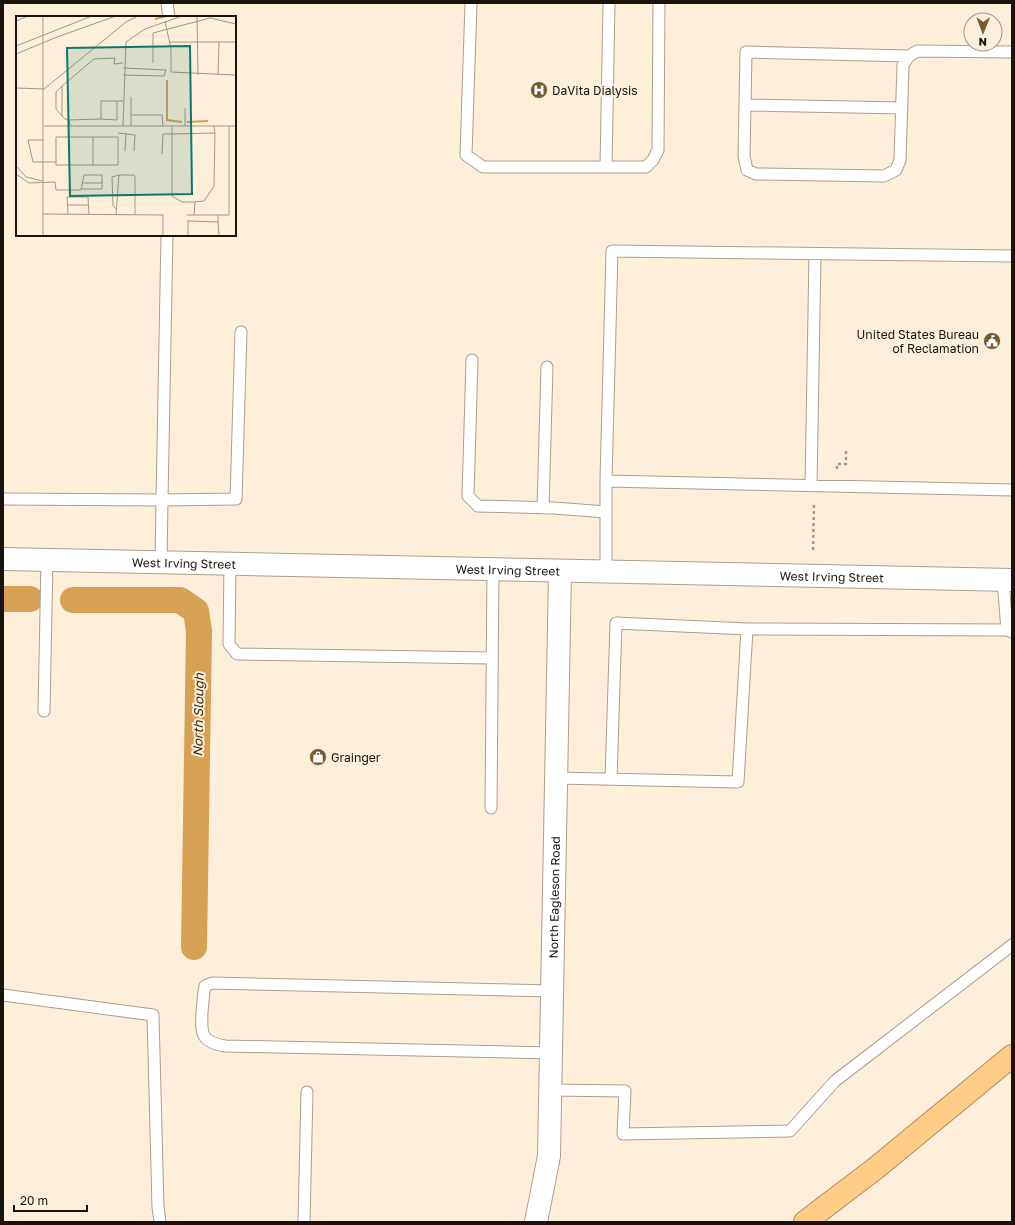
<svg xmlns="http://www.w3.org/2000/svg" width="1015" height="1225" viewBox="0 0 1015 1225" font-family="'Golos Text',sans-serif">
  <rect width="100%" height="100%" fill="#feefdb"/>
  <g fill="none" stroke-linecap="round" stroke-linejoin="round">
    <path stroke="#d6a055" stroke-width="26" d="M 3,599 L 30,599
      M 73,600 L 180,600 L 196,611 L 199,631 L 194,947"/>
    <g stroke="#ac9e8b" stroke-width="13">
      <path id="service" d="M 167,3 L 169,17
        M 471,3 L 466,155 L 483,167 L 606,167 L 609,3
        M 745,105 L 746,52 L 909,56
        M 902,108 L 745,105 L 744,156 L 747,170 L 756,174 L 884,176 L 896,170 L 900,160 L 903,65 L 909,56 L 917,51 L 1012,52
        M 606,167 L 646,167 L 653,160 L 658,150 L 659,3
        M 167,235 L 162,500 L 236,499 L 241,332
        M 1012,256 L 612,251 L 606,481 L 1012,490
        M 472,360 L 468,496 L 478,506 L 554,508 L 606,512
        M 811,486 L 815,254
        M 3,499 L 162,500 L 161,563
        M 543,508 L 547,367
        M 230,564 L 229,644 L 237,654 L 492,658
        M 606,572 L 606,481
        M 1003,580 L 1007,630 L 1012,632
        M 44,711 L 47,560
        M 556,778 L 738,782 L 747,629 L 1007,630
        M 611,779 L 616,623 L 747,629
        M 491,808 L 493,569
        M 3,995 L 153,1015 L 158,1207 L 160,1222
        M 551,1053 L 225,1046 C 201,1042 201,1034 202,1012 C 203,1003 203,995 205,986 L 212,983 L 552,991
        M 550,1090 L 625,1091 L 623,1134 L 790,1131 L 835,1081 L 1012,945
        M 304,1222 L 307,1092"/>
    </g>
    <g stroke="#ac9e8b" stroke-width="24">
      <g id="minor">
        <path id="s1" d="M 536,1222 L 549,1156 L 560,571"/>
      </g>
    </g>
    <g stroke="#ac9e8b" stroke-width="24">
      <g id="tertiary">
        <path id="s2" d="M 3,559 L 1012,580"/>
      </g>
    </g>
    <g stroke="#ae8b5d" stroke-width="24">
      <path id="motorway" d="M 805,1222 L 876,1168 L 1012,1056"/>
    </g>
    <path stroke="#a29789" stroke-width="2.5" stroke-dasharray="3 3" stroke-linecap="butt" d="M 837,469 L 837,464 L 846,464 L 846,448
      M 813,550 L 814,504"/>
    <use href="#service" stroke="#fff" stroke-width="11"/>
    <use href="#minor" stroke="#fff" stroke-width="22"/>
    <use href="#tertiary" stroke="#fff" stroke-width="22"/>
    <use href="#motorway" stroke="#fc8" stroke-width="22"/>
  </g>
  <defs>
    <g id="hospital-disc" transform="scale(0.9)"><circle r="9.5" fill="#795a2f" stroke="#feefdb"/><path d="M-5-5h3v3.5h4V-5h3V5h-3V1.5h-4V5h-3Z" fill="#fff"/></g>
    <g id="civic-disc" transform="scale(0.9)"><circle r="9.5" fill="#795a2f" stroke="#feefdb"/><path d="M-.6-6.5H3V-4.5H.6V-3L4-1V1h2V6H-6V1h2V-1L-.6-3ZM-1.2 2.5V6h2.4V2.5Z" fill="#fff"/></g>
    <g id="shop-disc" transform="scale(0.9)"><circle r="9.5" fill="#795a2f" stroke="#feefdb"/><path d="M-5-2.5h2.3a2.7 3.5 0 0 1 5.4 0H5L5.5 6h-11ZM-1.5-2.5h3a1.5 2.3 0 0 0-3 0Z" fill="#fff"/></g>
  </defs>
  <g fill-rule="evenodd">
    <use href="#hospital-disc" x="539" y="90"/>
    <use href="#civic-disc" x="992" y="341"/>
    <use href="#shop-disc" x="318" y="757"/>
  </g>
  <g text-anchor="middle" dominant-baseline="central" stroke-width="4" stroke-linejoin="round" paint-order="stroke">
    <g font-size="12" fill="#18130d" stroke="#feefdb" text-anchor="start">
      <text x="552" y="90">DaVita Dialysis</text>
      <text x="979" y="334" text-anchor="end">United States Bureau<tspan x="979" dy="14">of Reclamation</tspan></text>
      <text x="331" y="757">Grainger</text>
    </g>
    <g font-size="12" fill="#18130d" stroke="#feefdb">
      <text stroke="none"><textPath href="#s2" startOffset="181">West Irving Street</textPath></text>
      <text stroke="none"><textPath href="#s2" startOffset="505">West Irving Street</textPath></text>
      <text stroke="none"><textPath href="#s2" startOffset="829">West Irving Street</textPath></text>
      <text stroke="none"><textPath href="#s1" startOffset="326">North Eagleson Road</textPath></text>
    </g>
    <g font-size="13" font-style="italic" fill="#3e2907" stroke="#feefdb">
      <text transform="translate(198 715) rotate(-89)">North Slough</text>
    </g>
  </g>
  <g transform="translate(16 16)">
    <rect width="220" height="220" fill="#feefdb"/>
    <path fill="none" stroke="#d6a055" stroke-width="2" d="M 139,3 L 151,0M 151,64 L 151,104 L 166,106M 171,106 L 192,105"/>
    <path fill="none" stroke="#a29789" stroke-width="1" d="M 27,0 L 27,220M 181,0 L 182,59M 0,5 L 12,0M 149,5 L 155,33 L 155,56 L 220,59M 153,26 L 220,26M 0,30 L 76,0M 0,38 L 41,21 L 100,0M 137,47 L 137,17 L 194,2 L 220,8M 107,52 L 150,54 L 148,60 L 107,59M 202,59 L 203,26M 46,70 L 78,43 L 99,42 L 98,48 L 107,47M 0,72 L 28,73 L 110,6 L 122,0M 115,81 L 115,110M 169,92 L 169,110M 115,99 L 146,99 L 147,110M 46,100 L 46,70 L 40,76 L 40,93 L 46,100 L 49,103 L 53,104 L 54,110M 85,103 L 101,104 L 101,85M 53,104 L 85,103 L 85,85 L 107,85M 28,110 L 220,110M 107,110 L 110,26 L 129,13 L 166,0M 156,110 L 156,118 L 199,117 L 198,110M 102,117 L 119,119 L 118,135M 77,121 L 77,149M 28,124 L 12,124 L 17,146 L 40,146 L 40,121 L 102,121 L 102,149 L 40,149 L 40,146M 109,135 L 110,118M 146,138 L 147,118 L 156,118 L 156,180 L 166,186 L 179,186 L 178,199M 1,151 L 10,161 L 27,165M 0,158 L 13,167 L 39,166 L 40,174 L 65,174 L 68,159 L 86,159 L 86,167 L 67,167M 66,173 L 86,173 L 86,167M 179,186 L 188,185 L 198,170 L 199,117M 52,189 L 72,189M 100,193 L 97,190 L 96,161 L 103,159M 27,198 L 147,199 L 147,220M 52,198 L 51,181 L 72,181 L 73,199M 100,199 L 103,159 L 117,159 L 119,160 L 119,199M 171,199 L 213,199 L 213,110M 172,204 L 172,220M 172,205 L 202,206 L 202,199M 202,206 L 203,220"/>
    <path fill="#0f766e" fill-opacity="0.15" stroke="#0f766e" stroke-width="2" d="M 174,30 L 176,178 L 54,180 L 51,32 Z"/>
    <rect width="220" height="220" fill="none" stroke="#18130d" stroke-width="2"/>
  </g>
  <rect width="1015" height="1225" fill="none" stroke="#18130d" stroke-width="8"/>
  <g transform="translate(983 32) rotate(181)"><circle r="19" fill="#feefdb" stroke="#a29789"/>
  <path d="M0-3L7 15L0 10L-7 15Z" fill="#795a2f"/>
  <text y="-6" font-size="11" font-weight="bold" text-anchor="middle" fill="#18130d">N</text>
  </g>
  <path d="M14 1205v6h73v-6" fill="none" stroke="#18130d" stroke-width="2"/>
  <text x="20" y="1205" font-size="12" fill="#18130d" stroke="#feefdb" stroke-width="3" paint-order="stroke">20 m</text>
</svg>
